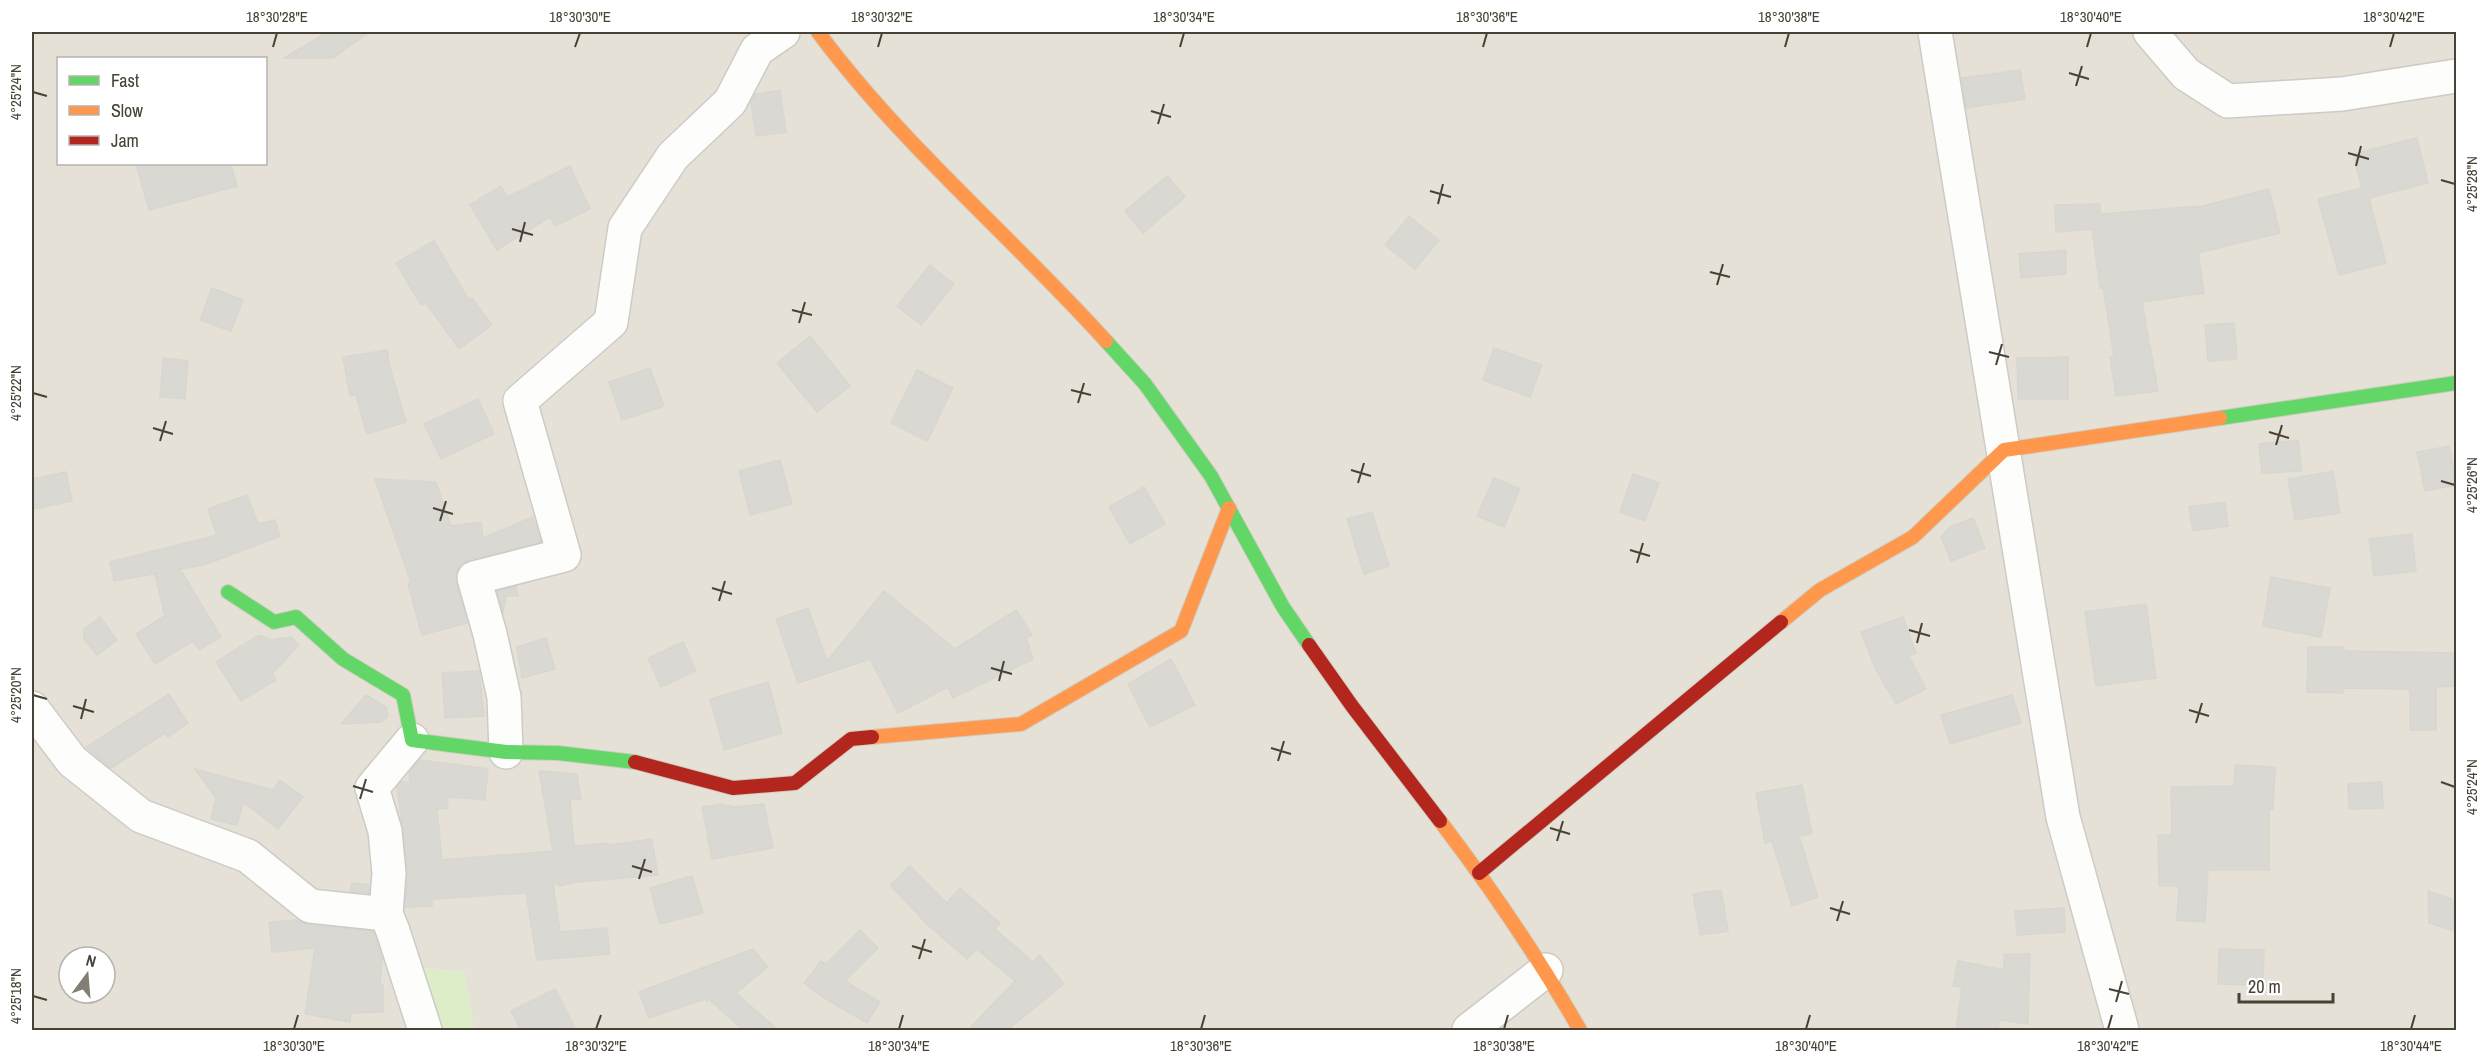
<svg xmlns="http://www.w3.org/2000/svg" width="2488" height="1062" viewBox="0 0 2488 1062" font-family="'Archivo Narrow',sans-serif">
  <rect width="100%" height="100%" fill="#f0efea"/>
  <path fill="#e5e1d7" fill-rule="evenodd" d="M 32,32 L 2456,32 L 2456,1030 L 474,1030 L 464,972 L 419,968 L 406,1030 L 32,1029 ZM 58,58 L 266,58 L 266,164 L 58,164 ZM 69,957 L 105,957 L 105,993 L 69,993 Z"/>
  <path fill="#dcedc8" d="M 419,968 L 464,972 L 474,1030 L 406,1030 Z"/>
  <path fill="#dad8d2" stroke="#d9d6d0" stroke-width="1.5" d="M 328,32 L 369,32 L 333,58 L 284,58 Z
    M 2020,70 L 2025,99 L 1966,108 L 1962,78 Z
    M 780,90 L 786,132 L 756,136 L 751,102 L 756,94 Z
    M 2417,138 L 2428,183 L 2369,198 L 2386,263 L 2339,275 L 2318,199 L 2362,188 L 2353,154 Z
    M 136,164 L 231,164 L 237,186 L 149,210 Z
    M 570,166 L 590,209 L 555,226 L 550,217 L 497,250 L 470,205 L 501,186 L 507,197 Z
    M 1167,176 L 1185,197 L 1143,233 L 1125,211 Z
    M 2269,189 L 2280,233 L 2198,253 L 2204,293 L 2142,302 L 2158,391 L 2116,396 L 2110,357 L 2114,357 L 2103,287 L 2100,288 L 2092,229 L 2056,232 L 2055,205 L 2100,204 L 2100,214 L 2203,206 Z
    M 1409,216 L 1439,240 L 1415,269 L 1385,245 Z
    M 434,241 L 469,300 L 472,298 L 492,325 L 459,349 L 426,303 L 421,305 L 396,263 Z
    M 2066,250 L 2066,274 L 2021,278 L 2019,254 Z
    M 930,265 L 954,284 L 921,325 L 897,306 Z
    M 212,288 L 243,300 L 231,331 L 200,320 Z
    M 2234,323 L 2237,359 L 2208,361 L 2205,325 Z
    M 810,336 L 850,386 L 817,412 L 777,363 Z
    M 1494,348 L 1542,365 L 1530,397 L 1483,380 Z
    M 387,350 L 390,368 L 406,422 L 367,434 L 356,395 L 350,396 L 343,357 Z
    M 2068,357 L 2068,399 L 2018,399 L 2017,358 Z
    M 163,358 L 188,361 L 185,399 L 160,397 Z
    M 650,368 L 664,406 L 622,420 L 609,382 Z
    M 917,370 L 953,388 L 927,441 L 891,423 Z
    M 478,399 L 494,434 L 441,459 L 424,424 Z
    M 2298,440 L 2302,471 L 2262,473 L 2259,444 Z
    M 2449,446 L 2457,485 L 2425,491 L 2417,452 Z
    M 780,460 L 792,504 L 750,515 L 739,471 Z
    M 2333,471 L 2340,513 L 2295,520 L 2288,479 Z
    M 66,472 L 72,501 L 34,509 L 32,479 Z
    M 1633,474 L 1659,483 L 1645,521 L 1620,512 Z
    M 1494,478 L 1520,489 L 1504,527 L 1477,516 Z
    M 375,479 L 436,482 L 451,526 L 481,522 L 483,538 L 533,517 L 541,542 L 469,560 L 461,564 L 456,573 L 456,583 L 467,623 L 422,635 L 408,584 L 411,583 Z
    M 1144,487 L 1165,524 L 1130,544 L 1109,507 Z
    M 247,495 L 258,524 L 275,520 L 280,536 L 204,565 L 180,569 L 221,637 L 199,650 L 193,641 L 155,664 L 136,634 L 165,616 L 155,575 L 158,573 L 114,581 L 110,562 L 217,535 L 208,509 Z
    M 2225,502 L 2228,526 L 2193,531 L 2189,507 Z
    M 1372,512 L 1389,566 L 1364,574 L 1347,519 Z
    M 1973,518 L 1985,548 L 1951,561 L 1941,537 L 1950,527 Z
    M 2412,534 L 2416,571 L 2374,576 L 2369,539 Z
    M 2271,577 L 2330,588 L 2321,637 L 2263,626 Z
    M 516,587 L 518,596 L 506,596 L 503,613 L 497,591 Z
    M 884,591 L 955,649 L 1016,610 L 1032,635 L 1026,638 L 1033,659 L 953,698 L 948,687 L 898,713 L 870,659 L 798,683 L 776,619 L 808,608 L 827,661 Z
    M 2146,604 L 2156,678 L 2096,686 L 2085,612 Z
    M 100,617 L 117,640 L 97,655 L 84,639 L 84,629 Z
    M 1903,617 L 1916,653 L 1909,656 L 1926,689 L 1896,704 L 1875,668 L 1861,632 Z
    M 259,635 L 271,640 L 291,637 L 299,645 L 272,674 L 276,680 L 241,701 L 216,662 Z
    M 546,638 L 555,669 L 522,678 L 517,647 Z
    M 683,642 L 696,671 L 661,687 L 648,658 Z
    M 2308,647 L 2344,647 L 2344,651 L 2457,653 L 2457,686 L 2436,687 L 2436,730 L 2410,730 L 2410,689 L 2343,688 L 2343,693 L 2307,692 Z
    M 1171,659 L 1195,705 L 1150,727 L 1128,684 Z
    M 479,671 L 484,716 L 445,718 L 442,673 Z
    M 768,682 L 782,733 L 724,750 L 710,699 Z
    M 169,694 L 188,723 L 168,737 L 165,733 L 111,768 L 86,747 Z
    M 366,695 L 386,707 L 388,715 L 385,719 L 381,722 L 341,724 Z
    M 2012,695 L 2021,723 L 1950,744 L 1941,715 Z
    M 420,760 L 488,769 L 485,800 L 447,797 L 448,808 L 437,809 L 442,860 L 553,851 L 539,771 L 577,774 L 581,799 L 570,800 L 574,846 L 608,843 L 609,845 L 652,839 L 658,875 L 577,882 L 559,886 L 558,884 L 553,884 L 560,932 L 607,928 L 610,954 L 537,960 L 526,893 L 432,899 L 432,906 L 405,907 L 408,871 L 397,787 L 401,782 L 410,782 L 409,773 Z
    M 2235,765 L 2275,767 L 2273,809 L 2269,809 L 2269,870 L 2208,870 L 2205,922 L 2177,920 L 2179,886 L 2159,886 L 2158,835 L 2172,835 L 2171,787 L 2234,786 Z
    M 195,769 L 273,790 L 280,780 L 303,797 L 278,829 L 243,802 L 237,825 L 211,819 L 216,798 Z
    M 2382,782 L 2383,808 L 2349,809 L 2348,784 Z
    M 1802,785 L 1812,834 L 1799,836 L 1818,897 L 1792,906 L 1772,841 L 1765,843 L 1756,793 Z
    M 721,804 L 734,807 L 764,804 L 773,848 L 712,859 L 702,807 Z
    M 910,866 L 947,903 L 960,888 L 1000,923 L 995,929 L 1033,962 L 1040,955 L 1064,984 L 1007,1030 L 968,1030 L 1015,981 L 977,949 L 967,959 L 928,925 L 890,885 Z
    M 692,876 L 703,913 L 660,924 L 650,888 Z
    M 352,883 L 369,885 L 369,893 L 350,891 Z
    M 1721,890 L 1728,931 L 1700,935 L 1693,894 Z
    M 2428,891 L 2457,901 L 2457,932 L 2429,923 Z
    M 2064,908 L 2065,932 L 2017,935 L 2015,911 Z
    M 297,920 L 308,925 L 373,931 L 382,958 L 380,984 L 383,984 L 383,1012 L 351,1013 L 350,1022 L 305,1014 L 315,948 L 272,952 L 269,922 Z
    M 860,930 L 878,948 L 845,981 L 880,1002 L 867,1023 L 824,998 L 804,983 L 821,961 L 826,964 Z
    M 753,949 L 768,967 L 736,993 L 778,1030 L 743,1030 L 709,999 L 707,1001 L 705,999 L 649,1018 L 639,992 Z
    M 2219,949 L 2264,950 L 2263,985 L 2218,984 Z
    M 2004,954 L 2030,954 L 2028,1024 L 1999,1020 L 1998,1030 L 1956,1030 L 1962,987 L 1953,986 L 1958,961 L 2004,970 Z
    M 555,989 L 576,1030 L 521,1030 L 511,1011 Z"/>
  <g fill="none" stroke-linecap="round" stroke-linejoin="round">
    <g stroke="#cdcbc6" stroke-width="36">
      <path id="street" d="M 1935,32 L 2063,817 L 2122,1030
        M 2150,32 L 2186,74 L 2228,101 L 2342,94 L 2456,76
        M 32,708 L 72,761 L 141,816 L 248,856 L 310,906 L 386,914
        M 412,740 L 372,788 L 385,831 L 389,873 L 386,914 L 393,931 L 425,1030
        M 506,752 L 504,697 L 490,634 L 474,578 L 564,555 L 520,401 L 611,322 L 625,228 L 673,156 L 730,102 L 757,50 L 783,32
        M 1469,1030 L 1546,970"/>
    </g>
    <g stroke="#d1cdc0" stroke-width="16">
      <path id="fast" d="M 1106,341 L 1145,384 L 1211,476 L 1283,607 L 1309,645
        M 2220,418 L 2456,383
        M 228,592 L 274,622 L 296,617 L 343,659 L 403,695 L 412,740 L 506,752 L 558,753 L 635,762"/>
    </g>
    <g stroke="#d1cdc0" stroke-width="16">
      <path id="slow" d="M 818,32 C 902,145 1012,237 1106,341
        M 1781,622 L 1820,590 L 1913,537 L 2004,450 L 2220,418
        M 872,737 L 1021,724 L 1181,631 L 1229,508
        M 1440,821 C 1491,888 1538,957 1580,1030"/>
    </g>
    <g stroke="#d1cdc0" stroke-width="16">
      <path id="jam" d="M 1309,645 L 1352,706 L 1440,821
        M 635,762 L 733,788 L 795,783 L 851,739 L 872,737
        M 1479,873 L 1781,622"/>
    </g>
    <use href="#street" stroke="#fdfdfc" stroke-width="33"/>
    <use href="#fast" stroke="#63d668" stroke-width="14"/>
    <use href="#slow" stroke="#ff974d" stroke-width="14"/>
    <use href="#jam" stroke="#b3261e" stroke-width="14"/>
  </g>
  <path fill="none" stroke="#484135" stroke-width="2" d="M 273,47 L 277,33M 575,47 L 580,33M 878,47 L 882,33M 1180,47 L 1184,33M 1483,47 L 1487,33M 1785,47 L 1789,33M 2087,47 L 2091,33M 2390,47 L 2394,33M 2069,73 L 2089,79M 2076,86 L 2082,66M 33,92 L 47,96M 1151,111 L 1171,117M 1158,124 L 1164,104M 2348,153 L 2369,159M 2356,166 L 2361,146M 2441,180 L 2455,184M 1430,191 L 1451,197M 1438,204 L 1443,184M 512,229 L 533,235M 520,242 L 525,222M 1710,272 L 1730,277M 1717,285 L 1723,264M 792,310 L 812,315M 799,323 L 805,302M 1989,352 L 2009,357M 1996,365 L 2002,344M 1071,390 L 1091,395M 33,393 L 47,397M 1078,403 L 1084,383M 153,428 L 173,434M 2269,432 L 2289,438M 160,441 L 166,421M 2276,445 L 2282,425M 1351,470 L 1371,476M 2441,481 L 2455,485M 1358,483 L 1364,463M 433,508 L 453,514M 440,521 L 446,501M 1630,550 L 1650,556M 1637,563 L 1643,543M 712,588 L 732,594M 719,601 L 725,581M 1909,630 L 1930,636M 1917,643 L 1922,623M 991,668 L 1012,674M 999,681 L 1004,661M 33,695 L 47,699M 73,706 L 94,712M 2189,710 L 2209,716M 81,719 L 86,699M 2196,723 L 2202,703M 1271,748 L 1291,754M 1278,761 L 1284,741M 2441,782 L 2455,787M 353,786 L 373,792M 360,799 L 366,779M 1550,828 L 1570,834M 1557,841 L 1563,821M 632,866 L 652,872M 639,879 L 645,859M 1830,908 L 1850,914M 1837,921 L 1843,901M 912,946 L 932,952M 919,959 L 925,939M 2109,989 L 2129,994M 33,996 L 47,1000M 2116,1002 L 2122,981M 294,1029 L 298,1015M 596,1029 L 601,1015M 899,1029 L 903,1015M 1201,1029 L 1205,1015M 1504,1029 L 1508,1015M 1806,1029 L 1810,1015M 2108,1029 L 2112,1015M 2411,1029 L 2415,1015"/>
  <rect width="2488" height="1062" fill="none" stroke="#ffffff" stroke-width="66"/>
  <rect x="57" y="57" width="210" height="108" fill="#ffffff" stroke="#b6b3ae" stroke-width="1.5"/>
  <rect x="69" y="76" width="30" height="9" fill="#63d668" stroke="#b6b3ae" stroke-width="1.5"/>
  <text x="111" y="87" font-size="18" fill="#484135">Fast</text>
  <rect x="69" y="106" width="30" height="9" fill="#ff974d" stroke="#b6b3ae" stroke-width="1.5"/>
  <text x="111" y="117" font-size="18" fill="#484135">Slow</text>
  <rect x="69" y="136" width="30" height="9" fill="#b3261e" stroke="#b6b3ae" stroke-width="1.5"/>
  <text x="111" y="147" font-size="18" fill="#484135">Jam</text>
  <g transform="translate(87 975) rotate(16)"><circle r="28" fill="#ffffff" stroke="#b6b3ae" stroke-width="1.5"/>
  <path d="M0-4.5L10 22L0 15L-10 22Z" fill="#837e74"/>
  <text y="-9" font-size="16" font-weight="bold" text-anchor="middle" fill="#484135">N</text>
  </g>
  <path d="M2239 993v9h94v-9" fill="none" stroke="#484135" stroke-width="3"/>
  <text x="2248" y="993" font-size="18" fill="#484135" stroke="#ffffff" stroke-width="4.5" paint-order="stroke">20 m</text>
  <rect x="33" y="33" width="2422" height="996" fill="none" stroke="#484135" stroke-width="2"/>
  <g font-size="15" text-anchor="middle" fill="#484135">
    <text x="277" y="22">18°30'28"E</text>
    <text x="580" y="22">18°30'30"E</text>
    <text x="882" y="22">18°30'32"E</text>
    <text x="1184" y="22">18°30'34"E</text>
    <text x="1487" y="22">18°30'36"E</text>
    <text x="1789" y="22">18°30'38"E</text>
    <text x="2091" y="22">18°30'40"E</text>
    <text x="2394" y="22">18°30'42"E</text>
    <text transform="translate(16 92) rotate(-90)" y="5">4°25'24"N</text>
    <text transform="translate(2472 184) rotate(-90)" y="5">4°25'28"N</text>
    <text transform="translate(16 393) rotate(-90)" y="5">4°25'22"N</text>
    <text transform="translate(2472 485) rotate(-90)" y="5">4°25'26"N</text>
    <text transform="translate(16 695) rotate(-90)" y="5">4°25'20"N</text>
    <text transform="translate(2472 787) rotate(-90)" y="5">4°25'24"N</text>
    <text transform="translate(16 996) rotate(-90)" y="5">4°25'18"N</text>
    <text x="294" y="1051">18°30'30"E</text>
    <text x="596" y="1051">18°30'32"E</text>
    <text x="899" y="1051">18°30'34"E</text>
    <text x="1201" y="1051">18°30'36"E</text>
    <text x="1504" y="1051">18°30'38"E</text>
    <text x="1806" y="1051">18°30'40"E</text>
    <text x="2108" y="1051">18°30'42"E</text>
    <text x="2411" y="1051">18°30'44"E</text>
  </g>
</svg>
